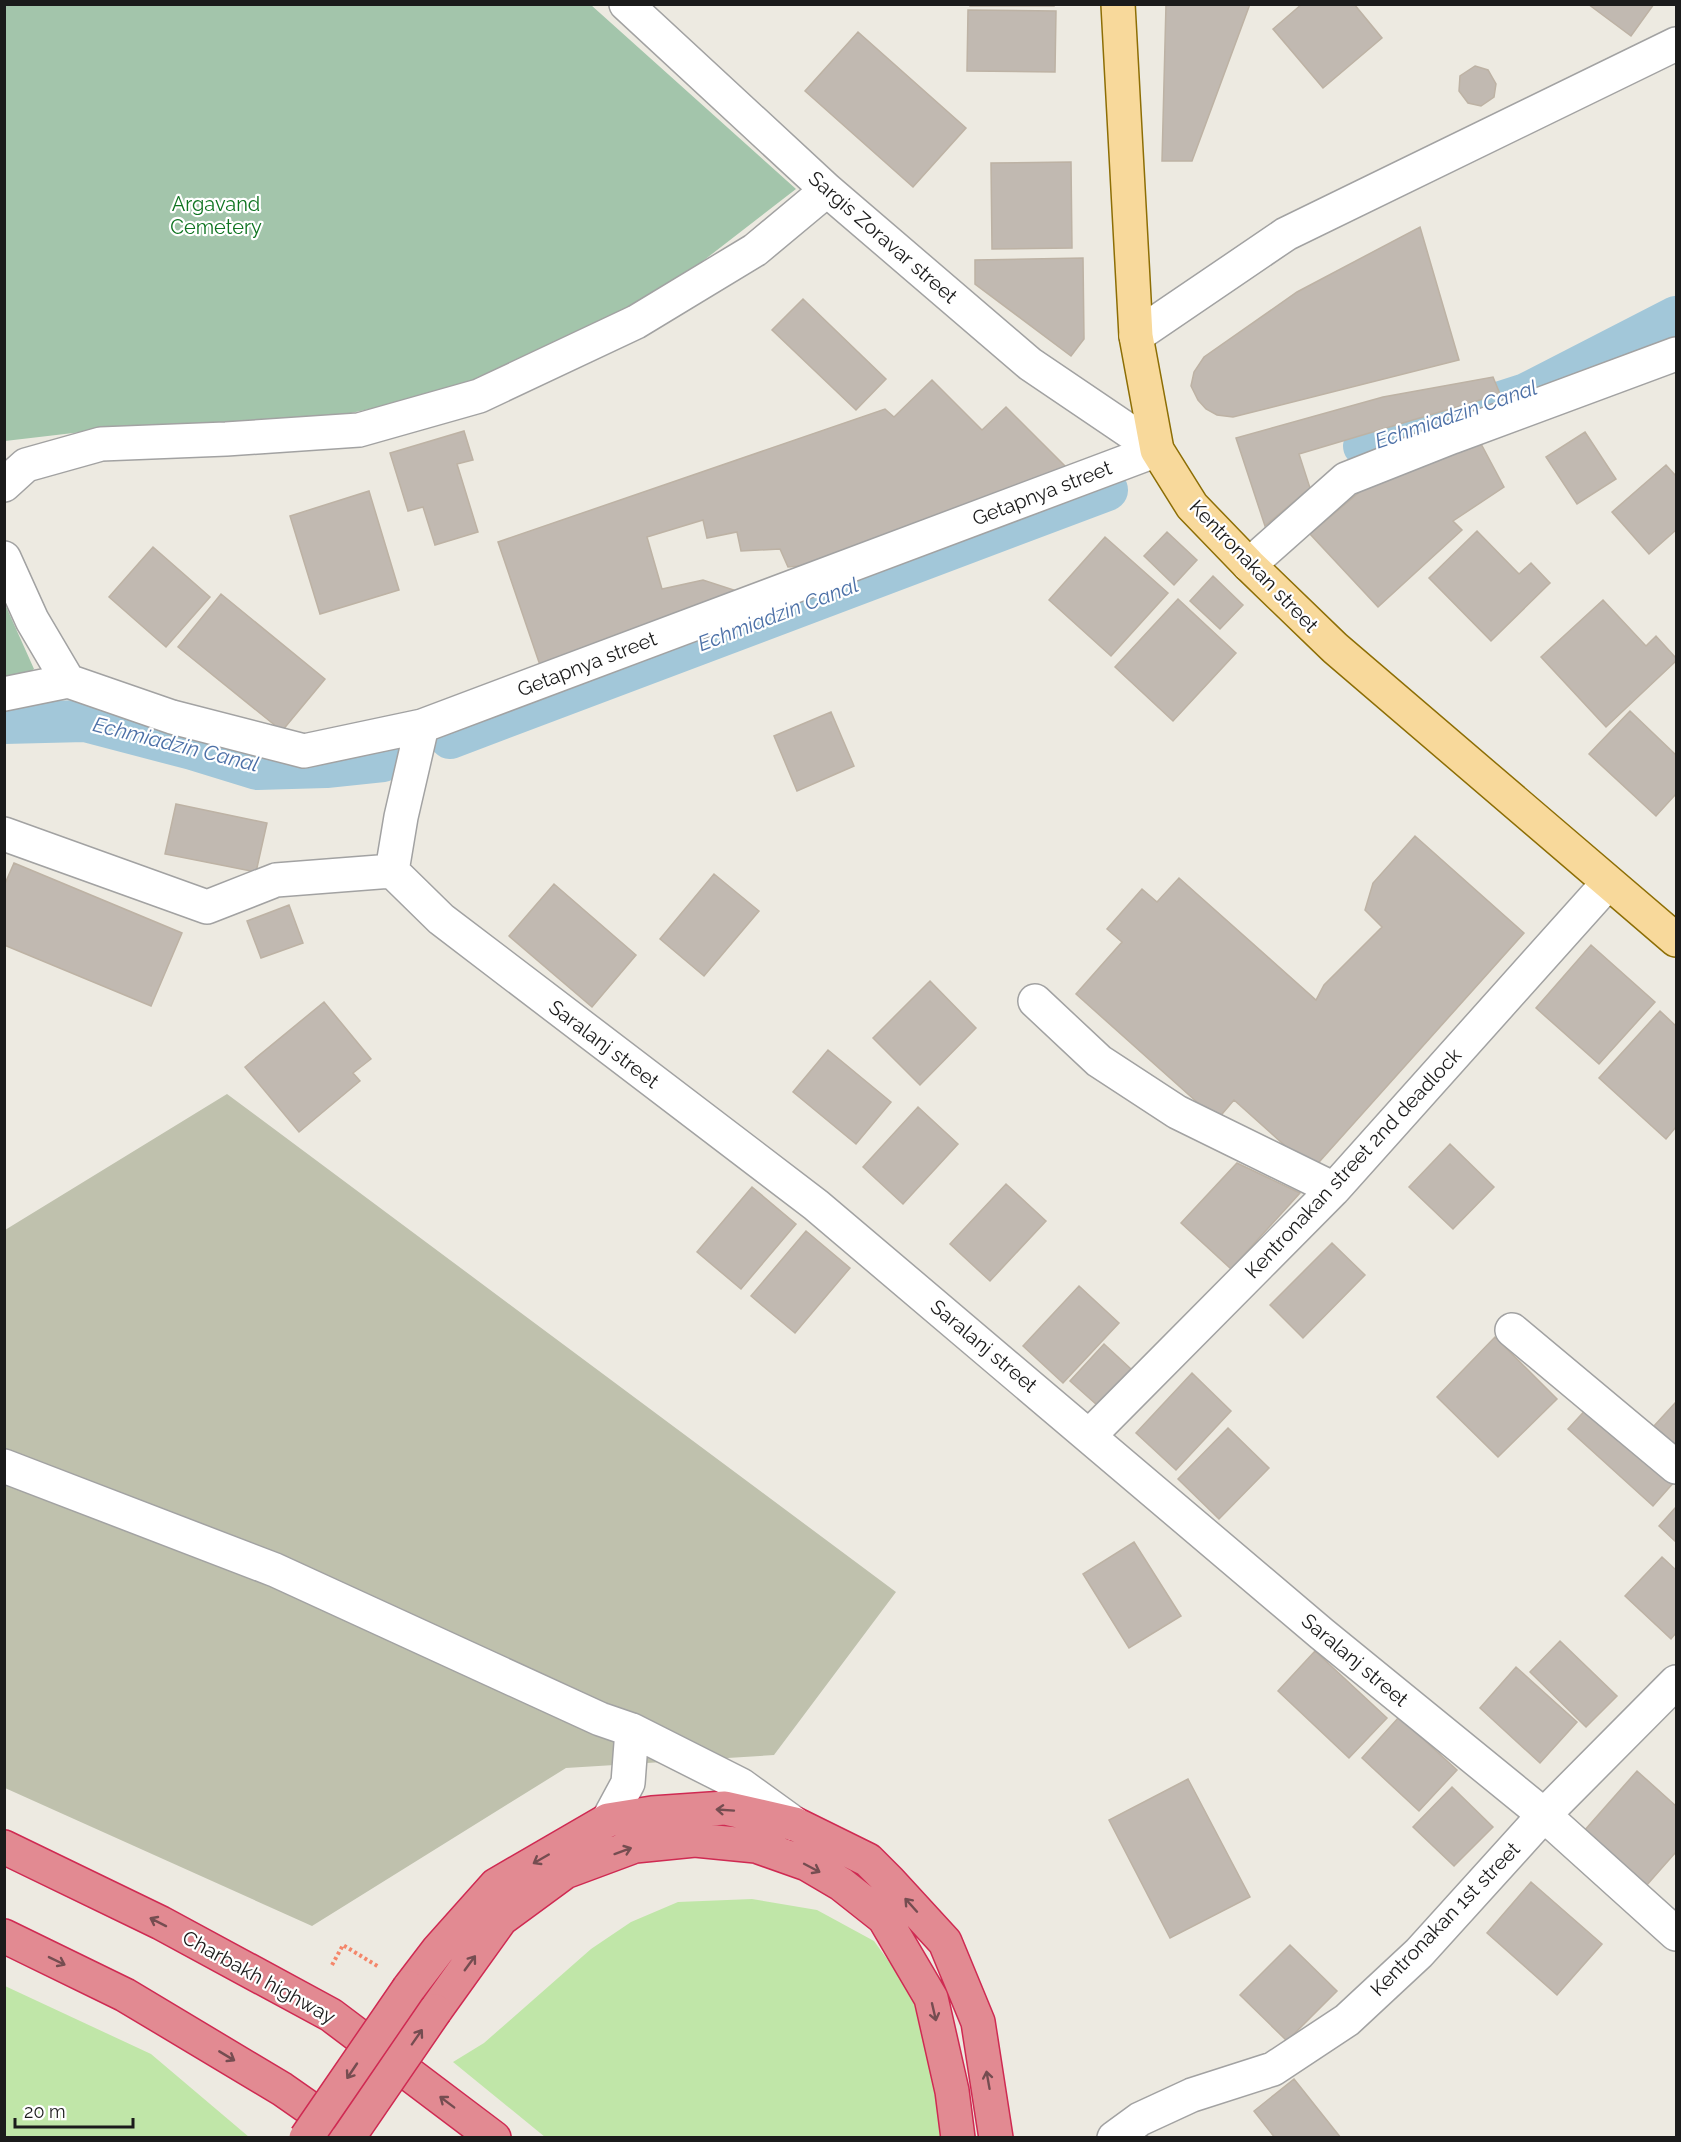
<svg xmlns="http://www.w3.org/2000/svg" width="1681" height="2142" viewBox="0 0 1681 2142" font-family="Raleway,sans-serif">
  <rect width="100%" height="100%" fill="#edeae1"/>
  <path fill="#bfc1ad" d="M 227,1094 L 896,1592 L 774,1755 L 566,1768 L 312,1926 L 5,1788 L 5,1230 Z"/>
  <path fill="#c0e6a8" d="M 752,1899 L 817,1910 L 874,1941 L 914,1996 L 946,2137 L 545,2137 L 453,2062 L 484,2043 L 591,1949 L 631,1922 L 678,1902 Z
    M 5,1986 L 151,2054 L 249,2137 L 5,2137 Z"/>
  <path fill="#a3c5ab" d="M 4,5 L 591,5 L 796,189 L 690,271 L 590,330 L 469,387 L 306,423 L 116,428 L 5,441 Z
    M 4,602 L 34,669 L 5,688 L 4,688 Z"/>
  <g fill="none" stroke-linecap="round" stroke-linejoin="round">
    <path stroke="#a2c7d9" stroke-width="42" d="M 1364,446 L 1526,394 L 1676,317
      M 4,723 L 85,721 L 192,749 L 257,769 L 326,767 L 383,761
      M 450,738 L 1107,490"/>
  </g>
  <path fill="#c1b9b1" stroke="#bdb2a4" stroke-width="1.5" d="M 970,4 L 1054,4 L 1054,6 L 970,6 Z
    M 1166,4 L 1250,4 L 1192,161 L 1162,161 Z
    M 1302,4 L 1354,4 L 1382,38 L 1323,88 L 1273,29 Z
    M 1588,4 L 1654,4 L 1631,36 Z
    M 968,10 L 1056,11 L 1055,72 L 967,71 Z
    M 858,32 L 966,128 L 913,187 L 805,91 Z
    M 1475,66 L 1488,70 L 1496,84 L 1494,97 L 1481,106 L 1468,103 L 1459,91 L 1460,76 Z
    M 1071,162 L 1072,248 L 992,249 L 991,163 Z
    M 1420,227 L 1459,360 L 1233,417 L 1217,415 L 1206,409 L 1198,400 L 1191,386 L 1194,372 L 1204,357 L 1297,292 Z
    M 1083,258 L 1084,339 L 1071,356 L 975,284 L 975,260 Z
    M 803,299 L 886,379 L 856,410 L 772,330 Z
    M 1493,377 L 1500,394 L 1299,454 L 1310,488 L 1265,526 L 1236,438 L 1383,397 Z
    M 932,380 L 982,430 L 1006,407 L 1066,467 L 837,563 L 788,567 L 780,549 L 741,551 L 737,532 L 707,538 L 703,520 L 647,537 L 662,589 L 703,580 L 734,590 L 739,601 L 542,671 L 498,542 L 885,409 L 894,417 Z
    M 464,431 L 473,460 L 457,464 L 478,532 L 435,545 L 423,507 L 408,511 L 390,453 Z
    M 1585,432 L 1616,479 L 1577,504 L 1546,457 Z
    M 1479,440 L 1504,487 L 1453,521 L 1462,530 L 1378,607 L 1310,534 L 1377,477 Z
    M 1666,465 L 1676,476 L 1676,530 L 1649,554 L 1612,512 Z
    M 369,491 L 399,590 L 320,614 L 290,516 Z
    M 1477,531 L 1519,574 L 1531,563 L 1550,583 L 1491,641 L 1429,578 Z
    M 1167,532 L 1197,560 L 1174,585 L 1144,556 Z
    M 1105,537 L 1168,593 L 1111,656 L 1049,600 Z
    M 153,547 L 210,597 L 166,647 L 109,597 Z
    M 1213,576 L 1243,605 L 1220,629 L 1190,601 Z
    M 221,594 L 325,679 L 282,731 L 178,647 Z
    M 1178,599 L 1236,653 L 1173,721 L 1115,667 Z
    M 1603,600 L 1646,646 L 1656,636 L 1676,658 L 1676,661 L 1606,727 L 1541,657 Z
    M 1630,711 L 1676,755 L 1676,794 L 1656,816 L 1589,754 Z
    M 831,712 L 854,766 L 797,791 L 774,736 Z
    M 176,804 L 267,823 L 256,872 L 165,854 Z
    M 1415,836 L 1524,933 L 1312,1170 L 1234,1100 L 1217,1120 L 1076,994 L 1122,942 L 1107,929 L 1142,889 L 1157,902 L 1179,878 L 1316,1000 L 1324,985 L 1382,927 L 1365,910 L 1373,883 Z
    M 14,863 L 182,933 L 151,1006 L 4,945 L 4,886 Z
    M 714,874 L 759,911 L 704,976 L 660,939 Z
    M 554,884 L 636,955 L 592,1007 L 509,936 Z
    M 289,905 L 303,943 L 261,958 L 247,921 Z
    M 1591,945 L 1655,1002 L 1599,1064 L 1536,1008 Z
    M 930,981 L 976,1028 L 920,1085 L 873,1038 Z
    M 324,1002 L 371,1059 L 353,1073 L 360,1081 L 299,1132 L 245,1067 Z
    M 1660,1011 L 1676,1026 L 1676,1127 L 1666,1139 L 1599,1078 Z
    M 828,1050 L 891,1102 L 856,1144 L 793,1092 Z
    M 918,1107 L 958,1144 L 903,1204 L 863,1167 Z
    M 1450,1144 L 1494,1187 L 1453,1229 L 1409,1187 Z
    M 1237,1163 L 1300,1193 L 1231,1269 L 1181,1223 Z
    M 1006,1184 L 1046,1221 L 990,1281 L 950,1244 Z
    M 752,1187 L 796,1224 L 741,1289 L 697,1252 Z
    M 806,1231 L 850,1268 L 795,1333 L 751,1296 Z
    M 1332,1243 L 1365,1275 L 1303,1338 L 1270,1305 Z
    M 1079,1286 L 1119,1323 L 1063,1383 L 1023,1346 Z
    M 1495,1337 L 1557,1399 L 1498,1457 L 1437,1397 Z
    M 1104,1344 L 1131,1369 L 1097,1405 L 1070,1381 Z
    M 1192,1373 L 1231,1411 L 1176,1470 L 1136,1433 Z
    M 1676,1402 L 1676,1446 L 1654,1426 Z
    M 1590,1405 L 1675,1481 L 1653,1506 L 1568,1429 Z
    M 1228,1428 L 1269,1468 L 1219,1519 L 1178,1479 Z
    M 1676,1507 L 1676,1542 L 1659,1526 Z
    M 1134,1542 L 1181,1616 L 1129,1648 L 1083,1574 Z
    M 1662,1557 L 1676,1570 L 1676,1633 L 1671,1639 L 1625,1596 Z
    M 1560,1641 L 1617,1696 L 1586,1727 L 1530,1672 Z
    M 1315,1651 L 1387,1718 L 1349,1758 L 1278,1691 Z
    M 1516,1667 L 1577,1722 L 1540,1763 L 1480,1708 Z
    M 1399,1717 L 1457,1770 L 1419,1811 L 1362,1758 Z
    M 1637,1771 L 1676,1806 L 1676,1852 L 1646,1886 L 1584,1831 Z
    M 1188,1779 L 1250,1897 L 1170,1938 L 1109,1820 Z
    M 1452,1787 L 1493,1827 L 1454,1866 L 1413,1827 Z
    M 1531,1882 L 1602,1944 L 1557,1995 L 1487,1933 Z
    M 1290,1945 L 1337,1991 L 1287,2041 L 1240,1995 Z
    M 1294,2079 L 1341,2138 L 1275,2138 L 1254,2111 Z"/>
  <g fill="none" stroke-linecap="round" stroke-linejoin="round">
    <g stroke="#a2a2a2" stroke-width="36">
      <path id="minor" d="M 626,4 L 827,190 L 1030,364 L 1157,450
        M 1136,336 L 1286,234 L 1676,44
        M 4,485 L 26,465 L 101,444 L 226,439 L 359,430 L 479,396 L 636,322 L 755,250 L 827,190
        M 4,558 L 32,620 L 68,681
        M 1249,565 L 1346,479 L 1452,437 L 1676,354
        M 4,694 L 68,681 L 172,717 L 304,751 L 422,726 L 1157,450
        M 422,726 L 401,817 L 392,871 L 441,919 L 816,1205 L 1322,1634 L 1544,1815 L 1676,1934
        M 4,834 L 207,907 L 276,880 L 392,871
        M 1035,1001 L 1099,1061 L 1177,1112 L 1334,1189
        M 1512,1330 L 1676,1467
        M 1090,1435 L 1334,1189 L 1608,883
        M 4,1466 L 275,1570 L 600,1719 L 632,1730 L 741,1785 L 795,1824
        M 608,1820 L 628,1783 L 632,1730
        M 1114,2138 L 1140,2119 L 1192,2095 L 1273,2069 L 1347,2020 L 1419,1953 L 1544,1815 L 1676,1682"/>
    </g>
    <g stroke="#8d6e05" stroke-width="36">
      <path id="major" d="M 1118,4 L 1136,336 L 1157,450 L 1192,506 L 1249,565 L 1335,648 L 1676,940"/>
    </g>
    <g stroke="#cf2a52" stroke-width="36">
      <path id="highway" d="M 4,1847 L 161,1923 L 331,2015 L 494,2138
        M 4,1936 L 125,1995 L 282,2089 L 345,2133
        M 409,1988 L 438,1950 L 496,1885 L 608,1820 L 652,1813 L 725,1808 L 795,1824 L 868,1860 L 889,1881 L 945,1942 L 978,2022 L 996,2138
        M 435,2011 L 501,1919 L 565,1872 L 635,1846 L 695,1840 L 756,1846 L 807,1864 L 841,1884 L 884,1918 L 931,1998 L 952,2091 L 958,2138"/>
    </g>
    <path stroke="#f4866a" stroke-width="4" stroke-dasharray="3 3" stroke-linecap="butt" d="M 332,1965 L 343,1945 L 379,1967"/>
    <use href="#minor" stroke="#fff" stroke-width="33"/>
    <use href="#major" stroke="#f8d99b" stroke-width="33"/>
    <use href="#highway" stroke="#e28a92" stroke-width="33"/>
    <g stroke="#cf2a52" stroke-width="36" stroke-linecap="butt">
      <path id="highway-bridge" d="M 306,2138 L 409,1988
        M 348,2138 L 435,2011"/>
    </g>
    <use href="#highway-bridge" stroke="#e28a92" stroke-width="33"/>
  </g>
  <defs><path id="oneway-shaft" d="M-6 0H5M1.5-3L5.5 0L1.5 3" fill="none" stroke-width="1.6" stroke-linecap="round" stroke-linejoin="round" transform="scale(1.5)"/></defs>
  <g stroke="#754d51">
    <use href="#oneway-shaft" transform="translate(725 1810) rotate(-176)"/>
    <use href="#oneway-shaft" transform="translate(623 1851) rotate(-20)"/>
    <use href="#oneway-shaft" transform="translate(541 1859) rotate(150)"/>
    <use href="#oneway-shaft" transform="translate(812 1868) rotate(28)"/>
    <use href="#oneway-shaft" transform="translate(911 1905) rotate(-132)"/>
    <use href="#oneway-shaft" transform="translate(158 1922) rotate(-153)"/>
    <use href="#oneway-shaft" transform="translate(57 1961) rotate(26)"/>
    <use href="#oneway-shaft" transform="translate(470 1963) rotate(-54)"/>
    <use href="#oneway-shaft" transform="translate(934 2012) rotate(77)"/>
    <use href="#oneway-shaft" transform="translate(417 2037) rotate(-55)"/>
    <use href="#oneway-shaft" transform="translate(227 2056) rotate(31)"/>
    <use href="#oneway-shaft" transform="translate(352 2071) rotate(124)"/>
    <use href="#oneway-shaft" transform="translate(988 2080) rotate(-100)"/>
    <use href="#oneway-shaft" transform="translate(447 2102) rotate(-143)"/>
  </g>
  <g text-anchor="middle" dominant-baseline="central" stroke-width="4.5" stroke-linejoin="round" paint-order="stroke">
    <g font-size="20" fill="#0f7421" stroke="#fff">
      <text x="216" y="204">Argavand<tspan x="216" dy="23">Cemetery</tspan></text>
    </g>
    <g font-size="20" fill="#1b1b1b" stroke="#fff">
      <text transform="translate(883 237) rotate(41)">Sargis Zoravar street</text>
      <text transform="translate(1042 493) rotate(-21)">Getapnya street</text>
      <text transform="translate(1254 566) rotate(46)">Kentronakan street</text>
      <text transform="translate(587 664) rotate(-21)">Getapnya street</text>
      <text transform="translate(604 1044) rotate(37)">Saralanj street</text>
      <text transform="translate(1353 1163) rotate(-47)">Kentronakan street 2nd deadlock</text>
      <text transform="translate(984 1346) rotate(40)">Saralanj street</text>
      <text transform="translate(1355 1660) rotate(40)">Saralanj street</text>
      <text transform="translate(1445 1919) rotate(-46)">Kentronakan 1st street</text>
      <text transform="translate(259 1977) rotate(29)">Charbakh highway</text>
    </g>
    <g font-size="21" font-style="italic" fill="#4c70a7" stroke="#fff">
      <text transform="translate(1456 414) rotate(-19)">Echmiadzin Canal</text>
      <text transform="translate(778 614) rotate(-21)">Echmiadzin Canal</text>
      <text transform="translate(176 744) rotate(14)">Echmiadzin Canal</text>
    </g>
  </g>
  <rect width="1681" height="2142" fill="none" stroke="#1b1b1b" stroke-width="12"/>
  <path d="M15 2118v9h118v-9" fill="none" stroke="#1b1b1b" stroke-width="3"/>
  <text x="24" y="2118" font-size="18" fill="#1b1b1b" stroke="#ffffff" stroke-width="4.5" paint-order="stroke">20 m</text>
</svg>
